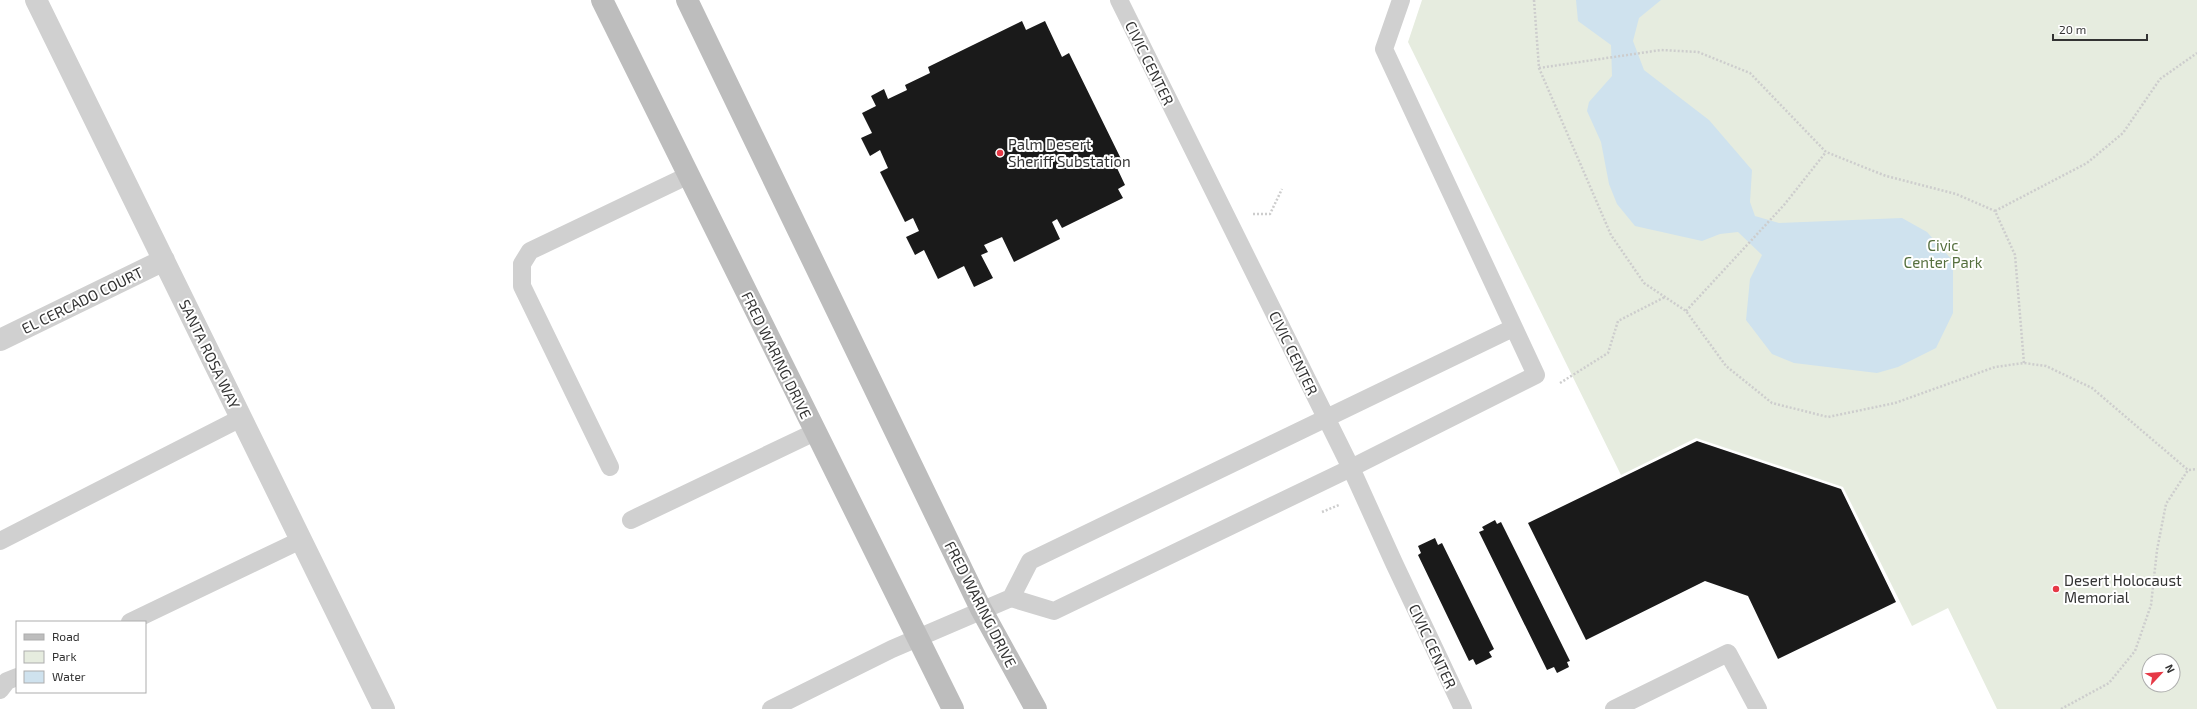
<svg xmlns="http://www.w3.org/2000/svg" width="2197" height="709" viewBox="0 0 2197 709" font-family="'Exo 2',sans-serif">
  <rect width="100%" height="100%" fill="#fff"/>
  <path fill="#e6ecdf" fill-rule="evenodd" d="M 1422,0 L 2197,0 L 2197,709 L 1997,709 L 1948,608 L 1912,626 L 1843,487 L 1696,438 L 1621,475 L 1408,42 ZM 2149,661 L 2173,661 L 2173,685 L 2149,685 Z"/>
  <path fill="#cfe2ee" d="M 1576,0 L 1661,0 L 1639,18 L 1633,41 L 1644,70 L 1709,120 L 1752,170 L 1750,202 L 1755,216 L 1779,223 L 1902,218 L 1927,232 L 1953,261 L 1953,313 L 1936,348 L 1898,367 L 1877,373 L 1794,363 L 1772,354 L 1746,320 L 1750,279 L 1762,255 L 1738,232 L 1720,234 L 1702,241 L 1635,226 L 1617,204 L 1609,184 L 1601,142 L 1587,111 L 1589,102 L 1612,76 L 1611,45 L 1578,21 Z"/>
  <path fill="#1a1a1a" d="M 1022,21 L 1026,30 L 1045,21 L 1062,57 L 1069,53 L 1124,165 L 1117,168 L 1125,185 L 1118,189 L 1123,198 L 1062,228 L 1057,219 L 1052,222 L 1060,239 L 1014,262 L 1002,237 L 984,245 L 988,252 L 981,255 L 993,278 L 974,287 L 964,266 L 938,279 L 924,250 L 915,255 L 906,237 L 919,231 L 913,218 L 905,222 L 880,172 L 888,168 L 880,150 L 870,156 L 861,138 L 872,133 L 862,113 L 876,106 L 871,96 L 884,89 L 888,99 L 907,90 L 905,85 L 930,73 L 928,67 Z
    M 1697,441 L 1841,489 L 1896,602 L 1778,659 L 1748,596 L 1705,581 L 1586,640 L 1528,523 Z
    M 1495,520 L 1497,524 L 1501,522 L 1570,661 L 1567,662 L 1569,667 L 1557,673 L 1554,667 L 1547,670 L 1479,532 L 1484,530 L 1482,527 Z
    M 1435,538 L 1438,545 L 1442,543 L 1494,649 L 1489,652 L 1492,657 L 1476,665 L 1473,659 L 1469,661 L 1418,555 L 1421,553 L 1418,546 Z"/>
  <g fill="none" stroke-linecap="round" stroke-linejoin="round">
    <path stroke="#cdcdcd" stroke-width="2.5" stroke-dasharray="2 2" stroke-linecap="butt" d="M 1534,0 L 1539,68 L 1611,235 L 1644,283 L 1686,311 L 1726,366 L 1772,403 L 1828,417 L 1895,403 L 1995,367 L 2024,363 L 2046,366 L 2092,388 L 2188,470 L 2197,469
      M 1539,68 L 1661,50 L 1698,52 L 1750,73 L 1826,152 L 1886,176 L 1956,194 L 1995,211 L 2015,255 L 2024,363
      M 1995,211 L 2087,163 L 2123,133 L 2160,79 L 2197,53
      M 1253,214 L 1270,214 L 1282,189
      M 1686,311 L 1784,205 L 1826,152
      M 1560,383 L 1608,353 L 1618,321 L 1665,297
      M 1322,512 L 1339,505
      M 2061,709 L 2109,683 L 2135,651 L 2151,605 L 2157,550 L 2166,504 L 2188,470"/>
    <path stroke="#d0d0d0" stroke-width="18" d="M 1119,0 L 1351,468 L 1394,563 L 1463,709
      M 610,467 L 522,286 L 522,264 L 530,251 L 689,175
      M 631,520 L 815,432
      M 0,541 L 241,418
      M 1011,598 L 1030,561 L 1513,328
      M 130,622 L 301,540
      M 0,690 L 7,681 L 17,677
      M 771,709 L 892,649 L 1011,598 L 1054,611 L 1351,468 L 1536,375 L 1384,49 L 1401,0
      M 1614,709 L 1728,653 L 1758,709"/>
    <path stroke="#d0d0d0" stroke-width="22" d="M 36,0 L 384,709
      M 0,340 L 164,260"/>
    <path stroke="#bdbdbd" stroke-width="22" d="M 602,0 L 953,709
      M 687,0 L 981,609 L 1036,709"/>
  </g>
  <g fill="#e63946" stroke="#fff" stroke-width="1.5">
    <circle cx="1000" cy="153" r="4"/>
    <circle cx="2056" cy="589" r="4"/>
  </g>
  <g text-anchor="middle" dominant-baseline="central" stroke-width="4" stroke-linejoin="round" paint-order="stroke">
    <g font-size="15" fill="#333" stroke="#fff">
      <text transform="translate(1150 63) rotate(64)">CIVIC CENTER</text>
      <text transform="translate(82 300) rotate(-26)">EL CERCADO COURT</text>
      <text transform="translate(1294 353) rotate(64)">CIVIC CENTER</text>
      <text transform="translate(210 354) rotate(64)">SANTA ROSA WAY</text>
      <text transform="translate(777 355) rotate(64)">FRED WARING DRIVE</text>
      <text transform="translate(981 604) rotate(63)">FRED WARING DRIVE</text>
      <text transform="translate(1433 646) rotate(65)">CIVIC CENTER</text>
    </g>
    <g font-size="15" fill="#333" stroke="#fff" text-anchor="start">
      <text x="1008" y="144">Palm Desert<tspan x="1008" dy="17">Sheriff Substation</tspan></text>
      <text x="2064" y="580">Desert Holocaust<tspan x="2064" dy="17">Memorial</tspan></text>
    </g>
    <g font-size="15" fill="#56703f" stroke="#fff">
      <text x="1943" y="245">Civic<tspan x="1943" dy="17">Center Park</tspan></text>
    </g>
  </g>
  <rect x="16" y="621" width="130" height="72" fill="#ffffff" stroke="#adadad"/>
  <rect x="24" y="634" width="20" height="6" fill="#bdbdbd" stroke="#adadad"/>
  <text x="52" y="641" font-size="12" fill="#333333">Road</text>
  <rect x="24" y="651" width="20" height="12" fill="#e6ecdf" stroke="#adadad"/>
  <text x="52" y="661" font-size="12" fill="#333333">Park</text>
  <rect x="24" y="671" width="20" height="12" fill="#cfe2ee" stroke="#adadad"/>
  <text x="52" y="681" font-size="12" fill="#333333">Water</text>
  <g transform="translate(2161 673) rotate(64)"><circle r="19" fill="#ffffff" stroke="#adadad"/>
  <path d="M0-3L7 15L0 10L-7 15Z" fill="#e63946"/>
  <text y="-6" font-size="11" font-weight="bold" text-anchor="middle" fill="#333333">N</text>
  </g>
  <path d="M2053 34v6h94v-6" fill="none" stroke="#333333" stroke-width="2"/>
  <text x="2059" y="34" font-size="12" fill="#333333" stroke="#ffffff" stroke-width="3" paint-order="stroke">20 m</text>
</svg>
